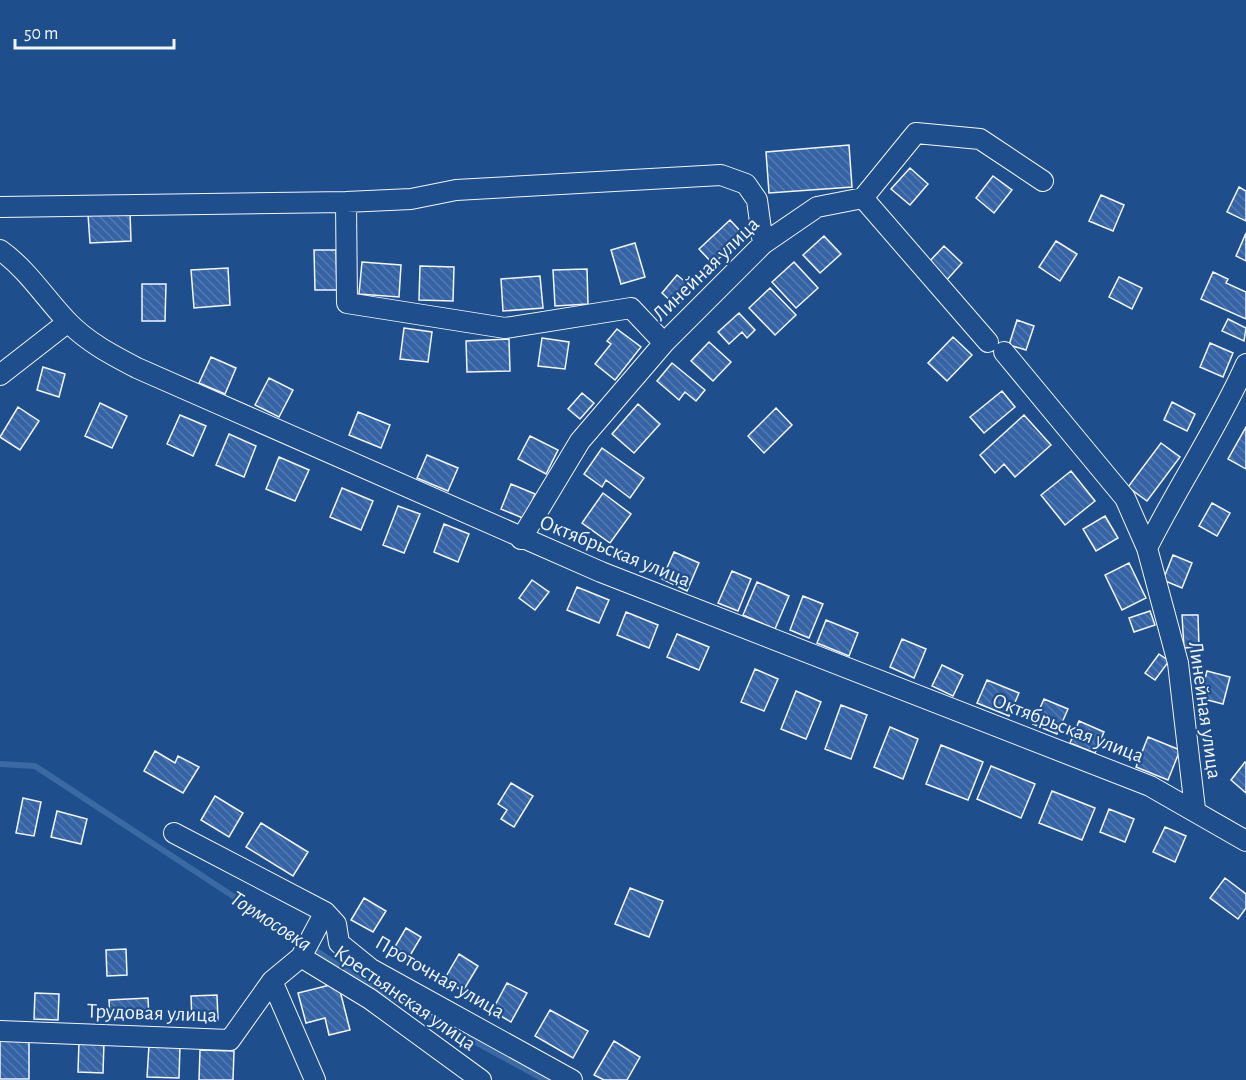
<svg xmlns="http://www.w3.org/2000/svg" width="1246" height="1080" viewBox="0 0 1246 1080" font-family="'Alegreya Sans',sans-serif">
  <defs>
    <pattern id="building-back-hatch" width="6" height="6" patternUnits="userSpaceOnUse" patternTransform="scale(1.5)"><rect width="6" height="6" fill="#3563a3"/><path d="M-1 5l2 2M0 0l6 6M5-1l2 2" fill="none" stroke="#537ab1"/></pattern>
  </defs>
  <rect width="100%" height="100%" fill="#1f4e8c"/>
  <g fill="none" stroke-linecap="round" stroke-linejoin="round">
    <path stroke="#3b69a3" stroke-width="6" d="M 0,764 L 35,766 L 356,977 L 545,1080"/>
  </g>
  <path fill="url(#building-back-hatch)" stroke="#f2f6ff" stroke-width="1.5" d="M 849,145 L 852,187 L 769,193 L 766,152 Z
    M 910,168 L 928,184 L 910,205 L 891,189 Z
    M 993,176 L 1012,190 L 994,213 L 976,198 Z
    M 1239,187 L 1246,191 L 1246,221 L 1227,212 Z
    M 1101,195 L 1124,205 L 1113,231 L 1089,221 Z
    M 130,212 L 131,241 L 90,243 L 88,214 Z
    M 730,220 L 744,235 L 713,264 L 699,249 Z
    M 1246,233 L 1246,261 L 1236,256 Z
    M 824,236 L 841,254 L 820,273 L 803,255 Z
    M 1056,241 L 1077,254 L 1060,281 L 1039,267 Z
    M 635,243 L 645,277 L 621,284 L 611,250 Z
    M 944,246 L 962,263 L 945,282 L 927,264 Z
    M 314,250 L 336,250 L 337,290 L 315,290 Z
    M 362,262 L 401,265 L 399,297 L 359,294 Z
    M 794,262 L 818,288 L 796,308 L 772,282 Z
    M 420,266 L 454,267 L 453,301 L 419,300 Z
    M 228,268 L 230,305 L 194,308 L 191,270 Z
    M 587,269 L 588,304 L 555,306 L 553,270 Z
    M 1213,272 L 1228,279 L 1226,283 L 1246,292 L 1246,319 L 1201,299 Z
    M 677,275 L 693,288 L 677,307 L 662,293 Z
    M 540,276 L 543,308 L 503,311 L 501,279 Z
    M 1119,277 L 1142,288 L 1132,309 L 1109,297 Z
    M 142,284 L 166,284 L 165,321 L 142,321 Z
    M 770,288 L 796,315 L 775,335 L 749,308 Z
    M 739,313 L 755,330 L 747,338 L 742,332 L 729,344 L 718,332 Z
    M 1228,319 L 1246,328 L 1244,341 L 1222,331 Z
    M 1017,320 L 1034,326 L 1026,350 L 1009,345 Z
    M 404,328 L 432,332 L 428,362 L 400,359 Z
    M 617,329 L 641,347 L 615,380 L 595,364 L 611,344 L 607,341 Z
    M 953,337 L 972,355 L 947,381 L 928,363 Z
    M 542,338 L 569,342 L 565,369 L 538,366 Z
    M 509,339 L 510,371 L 467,372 L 466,341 Z
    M 709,342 L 731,362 L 713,381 L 691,361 Z
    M 1210,343 L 1233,353 L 1223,377 L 1200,367 Z
    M 211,357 L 236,368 L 225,394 L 199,383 Z
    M 672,363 L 705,390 L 696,401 L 685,392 L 679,400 L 657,381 Z
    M 43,367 L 65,374 L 59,397 L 37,390 Z
    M 269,378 L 293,390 L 279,417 L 255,405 Z
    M 1002,391 L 1015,407 L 984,433 L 970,417 Z
    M 582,393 L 594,403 L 580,419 L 568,409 Z
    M 1172,402 L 1195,414 L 1187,431 L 1164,420 Z
    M 100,403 L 127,416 L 112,448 L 85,436 Z
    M 638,404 L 660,424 L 634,453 L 612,434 Z
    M 18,407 L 39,421 L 20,450 L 0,437 Z
    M 776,408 L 792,425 L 764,453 L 748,436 Z
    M 358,412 L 390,425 L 381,448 L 349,435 Z
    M 180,415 L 206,426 L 193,456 L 167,444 Z
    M 1024,415 L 1051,445 L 1015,477 L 1004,464 L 995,473 L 980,455 Z
    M 1246,427 L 1246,469 L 1228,459 Z
    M 229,434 L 256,446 L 244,477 L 216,465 Z
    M 530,436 L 558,450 L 546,474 L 518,459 Z
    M 1161,443 L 1180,457 L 1147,501 L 1128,487 Z
    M 602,448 L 644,478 L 630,498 L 606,480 L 602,487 L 584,474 Z
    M 427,455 L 458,468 L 448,491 L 417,478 Z
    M 279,457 L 309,470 L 295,501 L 266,489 Z
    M 1071,471 L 1095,501 L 1065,525 L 1041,495 Z
    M 511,484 L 535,494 L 525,519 L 501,509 Z
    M 342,488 L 373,501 L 361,530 L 330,517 Z
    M 603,493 L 631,514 L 610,543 L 582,523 Z
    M 1212,503 L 1230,513 L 1217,536 L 1199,526 Z
    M 398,506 L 420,514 L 404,553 L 383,545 Z
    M 1105,516 L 1118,538 L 1096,551 L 1083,529 Z
    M 444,524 L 469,534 L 458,562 L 434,552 Z
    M 674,552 L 699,563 L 687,591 L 662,579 Z
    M 1173,555 L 1192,563 L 1182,588 L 1163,580 Z
    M 1129,563 L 1146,598 L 1122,610 L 1105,575 Z
    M 732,571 L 751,579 L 738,611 L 718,603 Z
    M 532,580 L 549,592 L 535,610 L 519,598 Z
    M 757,582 L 789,596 L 775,629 L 743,615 Z
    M 577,587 L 609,600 L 599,623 L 567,610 Z
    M 803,596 L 823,604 L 809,638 L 790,630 Z
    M 1150,611 L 1155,625 L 1134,632 L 1129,618 Z
    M 626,612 L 658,625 L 649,648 L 617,635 Z
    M 1182,615 L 1198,615 L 1199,647 L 1184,648 Z
    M 826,620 L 858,633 L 849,656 L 817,643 Z
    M 677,634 L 709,647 L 699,670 L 667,657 Z
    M 902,639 L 926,649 L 914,678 L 890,667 Z
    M 1159,654 L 1169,661 L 1155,680 L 1145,673 Z
    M 942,665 L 963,675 L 953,696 L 932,686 Z
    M 755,669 L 778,679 L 764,711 L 741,702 Z
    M 1207,671 L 1230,677 L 1223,704 L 1200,698 Z
    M 987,680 L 1019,693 L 1009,716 L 977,703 Z
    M 796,691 L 821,702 L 806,739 L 781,729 Z
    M 1044,699 L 1068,709 L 1057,734 L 1033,724 Z
    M 841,705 L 867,715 L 851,759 L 825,749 Z
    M 1079,721 L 1104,732 L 1095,753 L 1070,743 Z
    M 890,727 L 918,739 L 903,779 L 874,767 Z
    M 1148,737 L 1180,750 L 1168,780 L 1136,767 Z
    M 941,745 L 983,762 L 968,800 L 926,784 Z
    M 155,751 L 175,763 L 178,756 L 199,767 L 183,793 L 144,771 Z
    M 1245,762 L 1246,763 L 1246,793 L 1231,780 Z
    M 991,766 L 1035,784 L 1021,818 L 977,799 Z
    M 511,783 L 533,796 L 514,827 L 501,819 L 507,810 L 498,804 Z
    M 1052,791 L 1095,808 L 1082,840 L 1039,823 Z
    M 215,796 L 243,813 L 229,837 L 201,820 Z
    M 23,798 L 41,802 L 34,836 L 16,833 Z
    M 1109,809 L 1134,819 L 1125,842 L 1100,832 Z
    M 57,811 L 87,819 L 81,844 L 51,837 Z
    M 261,823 L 308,852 L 293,876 L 246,847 Z
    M 1165,827 L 1186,836 L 1175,862 L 1153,852 Z
    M 1225,878 L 1246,894 L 1246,908 L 1238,919 L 1210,898 Z
    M 630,888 L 663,901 L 649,937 L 615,924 Z
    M 364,898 L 386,911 L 373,932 L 351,920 Z
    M 406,928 L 421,937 L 408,959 L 393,950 Z
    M 126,949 L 127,975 L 107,976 L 106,950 Z
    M 459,954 L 478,966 L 463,991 L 444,980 Z
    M 338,983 L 350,1030 L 329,1035 L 325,1018 L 306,1023 L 298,993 Z
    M 507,983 L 527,993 L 511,1022 L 492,1011 Z
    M 35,993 L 59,994 L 58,1020 L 34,1019 Z
    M 217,995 L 218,1020 L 192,1021 L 191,996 Z
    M 148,998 L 149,1018 L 110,1020 L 109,1000 Z
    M 550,1010 L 588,1031 L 573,1058 L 535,1036 Z
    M 0,1038 L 29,1038 L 29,1079 L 0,1079 Z
    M 79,1041 L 104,1042 L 103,1073 L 78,1072 Z
    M 614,1041 L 640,1057 L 627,1080 L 604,1080 L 594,1075 Z
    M 149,1045 L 180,1046 L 179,1078 L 147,1077 Z
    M 200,1050 L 234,1051 L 233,1080 L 199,1080 Z"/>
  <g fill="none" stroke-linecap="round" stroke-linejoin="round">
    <g stroke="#f2f6ff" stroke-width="22">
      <path id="street" d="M 863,198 L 916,133 L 980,139 L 1043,181
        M 346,202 L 347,303 L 505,328 L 631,308 L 664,343
        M 0,207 L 346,202 L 411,199 L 456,190 L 721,175 L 746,184 L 757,200 L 763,244
        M 0,250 C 27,269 45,298 67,321 C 87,342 112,355 137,368 L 601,572 L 1150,786 L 1246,841
        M 1004,352 L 1125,498 L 1147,548 L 1178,663 L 1195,809
        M 0,375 L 68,322
        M 521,539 L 580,441 L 664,343 L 763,244 L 817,207 L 863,198 L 988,342
        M 1147,548 C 1178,486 1218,427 1246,364
        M 174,833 L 325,912 L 336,924 L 339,943 L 371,969 L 572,1080
        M 301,957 L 370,999 L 481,1080
        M 0,1031 L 230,1040 L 272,981
        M 315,1080 L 272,981 L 301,957 L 325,912"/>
    </g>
    <use href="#street" stroke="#1f4e8c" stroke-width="20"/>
  </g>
  <g text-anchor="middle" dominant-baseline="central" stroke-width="4.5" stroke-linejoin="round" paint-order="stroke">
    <g font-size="21" fill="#f2f6ff" stroke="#1f4e8c">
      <text transform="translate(706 269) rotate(-44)">Линейная улица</text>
      <text transform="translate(615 551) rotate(22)">Октябрьская улица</text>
      <text transform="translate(1205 710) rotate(82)">Линейная улица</text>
      <text transform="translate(1068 728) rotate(21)">Октябрьская улица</text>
      <text transform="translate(440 977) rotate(30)">Проточная улица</text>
      <text transform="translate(405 998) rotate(35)">Крестьянская улица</text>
      <text transform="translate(152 1013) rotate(2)">Трудовая улица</text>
    </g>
    <g font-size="22" font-style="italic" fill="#f2f6ff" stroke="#1f4e8c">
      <text transform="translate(271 921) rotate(33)">Тормосовка</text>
    </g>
  </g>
  <path d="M15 39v9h159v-9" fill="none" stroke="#f2f6ff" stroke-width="3"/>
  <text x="24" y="39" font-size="18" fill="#f2f6ff" stroke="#1f4e8c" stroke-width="4.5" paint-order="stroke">50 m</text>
</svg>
